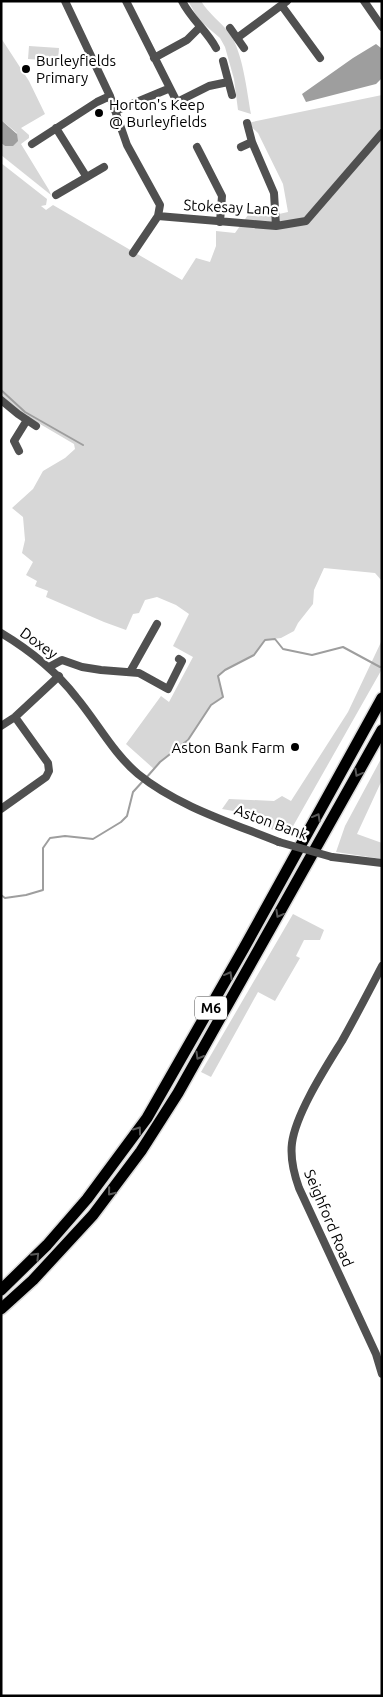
<svg xmlns="http://www.w3.org/2000/svg" width="383" height="1697" viewBox="0 0 383 1697" font-family="Ubuntu,sans-serif">
  <rect width="100%" height="100%" fill="#fff"/>
  <path fill="#d7d7d7" d="M 188,1 L 201,1 C 209,14 221,22 230,34 C 243,53 247,92 251,114 L 238,110 L 234,79 L 225,47 L 220,38 L 199,20 Z
    M 1,38 L 29,81 L 45,114 L 21,128 L 29,135 L 29,138 L 21,144 L 49,190 L 51,195 L 1,155 L 1,143 L 5,146 L 17,133 L 1,120 Z
    M 29,46 L 59,48 L 58,61 L 28,59 Z
    M 382,95 L 382,581 L 375,573 L 324,568 L 314,590 L 313,604 L 298,623 L 294,631 L 281,638 L 265,640 L 254,655 L 225,670 L 218,676 L 223,697 L 211,705 L 188,740 L 160,762 L 154,769 L 126,744 L 161,696 L 169,702 L 193,657 L 173,646 L 189,614 L 176,605 L 157,597 L 145,600 L 139,613 L 133,614 L 126,630 L 104,622 L 46,597 L 48,591 L 35,586 L 37,581 L 26,575 L 33,562 L 22,553 L 25,540 L 23,517 L 12,508 L 33,489 L 43,471 L 65,458 L 75,449 L 74,444 L 23,414 L 1,395 L 1,163 L 47,199 L 46,205 L 41,206 L 46,210 L 53,205 L 182,280 L 196,258 L 210,262 L 216,246 L 216,231 L 235,233 L 248,215 L 270,216 L 288,212 L 283,184 L 258,133 L 247,123 Z
    M 382,640 L 382,669 L 288,835 L 268,828 L 267,817 L 222,809 L 229,799 L 274,801 L 282,796 L 291,801 L 348,712 Z
    M 382,757 L 382,780 L 357,834 L 382,843 L 382,859 L 336,852 L 345,826 Z
    M 293,914 L 324,930 L 320,940 L 304,940 L 296,956 L 300,958 L 275,1001 L 258,992 L 211,1077 L 201,1072 Z"/>
  <path fill="#9e9e9e" d="M 376,44 L 381,48 L 382,78 L 376,84 L 306,102 L 302,94 L 353,58 Z
    M 1,120 L 17,134 L 18,141 L 13,146 L 5,146 L 1,143 Z"/>
  <g fill="none" stroke-linecap="round" stroke-linejoin="round">
    <path stroke="#9e9e9e" stroke-width="2" d="M 1,390 L 25,412 L 83,445
      M 146,778 L 160,762 L 188,740 L 211,705 L 223,697 L 218,676 L 225,670 L 254,655 L 265,640 L 275,639 L 283,649 L 312,655 L 343,647 L 380,667
      M 1,895 L 5,898 L 26,895 L 43,890 L 43,848 L 50,838 L 65,836 L 93,839 L 121,822 L 127,816 L 133,792 L 143,781"/>
    <g stroke="#dbdbdb" stroke-width="14">
      <path id="highway" d="M 1,1290 L 47,1245 L 87,1199 L 147,1118 L 244,948 L 382,698
        M 1,1309 L 33,1280 L 93,1215 L 141,1151 L 178,1093 L 382,730"/>
    </g>
    <path stroke="#505050" stroke-width="8" d="M 65,1 L 110,96 L 127,145 L 160,205 L 158,216 L 133,253
      M 126,1 L 177,102 L 209,86 L 228,82
      M 182,1 C 191,19 207,31 216,48
      M 364,1 L 382,27
      M 282,6 L 320,58
      M 230,28 L 244,48
      M 237,38 L 287,1
      M 154,58 L 187,40 L 200,27
      M 223,61 L 232,95
      M 115,111 L 168,89
      M 247,123 L 252,142 L 274,193 L 276,226
      M 56,128 L 86,176
      M 32,144 L 97,102 L 110,96
      M 197,147 L 222,196 L 220,222
      M 241,147 L 252,142
      M 56,195 L 104,167
      M 158,216 L 276,226 L 306,221 L 382,133
      M 1,400 L 18,414 L 36,426
      M 19,451 L 14,441 L 27,420
      M 1,633 C 31,651 55,670 76,697 C 97,722 113,753 138,774 C 177,806 232,823 279,842
      M 49,667 L 62,660 L 82,667 L 101,670 L 139,673 L 168,689 L 182,661 L 179,659
      M 130,672 L 157,624
      M 1,726 L 15,717 L 59,676
      M 1,809 L 46,777 L 49,771 L 48,763 L 15,717
      M 332,857 L 382,863
      M 382,966 C 369,991 356,1016 342,1041 C 326,1067 296,1113 292,1143 C 290,1159 294,1174 299,1188 L 376,1354 L 382,1374"/>
    <use href="#highway" stroke="#000" stroke-width="11"/>
    <path stroke="#505050" stroke-width="8" d="M 279,842 L 332,857"/>
  </g>
  <defs><path id="oneway-chevron" d="M-2-3.5L2.5 0L-2 3.5" fill="none" stroke-width="1.6" stroke-linecap="round" stroke-linejoin="round" transform="scale(1.25)"/></defs>
  <g stroke="#595959">
    <use href="#oneway-chevron" transform="translate(358 773) rotate(119)"/>
    <use href="#oneway-chevron" transform="translate(317 817) rotate(-61)"/>
    <use href="#oneway-chevron" transform="translate(279 914) rotate(119)"/>
    <use href="#oneway-chevron" transform="translate(229 975) rotate(-61)"/>
    <use href="#oneway-chevron" transform="translate(199 1056) rotate(120)"/>
    <use href="#oneway-chevron" transform="translate(138 1130) rotate(-54)"/>
    <use href="#oneway-chevron" transform="translate(111 1192) rotate(129)"/>
    <use href="#oneway-chevron" transform="translate(36 1256) rotate(-46)"/>
  </g>
  <g fill="#000" stroke="#fff" stroke-width="2">
    <circle cx="26" cy="69" r="5"/>
    <circle cx="99" cy="113" r="5"/>
    <circle cx="295" cy="747" r="5"/>
  </g>
  <g text-anchor="middle" dominant-baseline="central" stroke-width="4.5" stroke-linejoin="round" paint-order="stroke">
    <rect fill="#fff" stroke="#4c4c4c" stroke-width="1" x="195" y="996.5" width="32" height="23" rx="4"/>
    <g font-size="14" font-weight="bold" fill="#000">
      <text x="211" y="1008">M6</text>
    </g>
    <g font-size="15" fill="#000" stroke="#fff" text-anchor="start">
      <text x="36" y="60">Burleyfields<tspan x="36" dy="17">Primary</tspan></text>
      <text x="109" y="104">Horton's Keep<tspan x="109" dy="17">@ Burleyfields</tspan></text>
      <text x="285" y="747" text-anchor="end">Aston Bank Farm</text>
    </g>
    <g font-size="15" fill="#000" stroke="#fff">
      <text transform="translate(231 207) rotate(3)">Stokesay Lane</text>
      <text transform="translate(39 643) rotate(36)">Doxey</text>
      <text transform="translate(271 822) rotate(20)">Aston Bank</text>
      <text transform="translate(329 1218) rotate(67)">Seighford Road</text>
    </g>
  </g>
  <rect width="383" height="1697" fill="none" stroke="#000000" stroke-width="5"/>
</svg>
